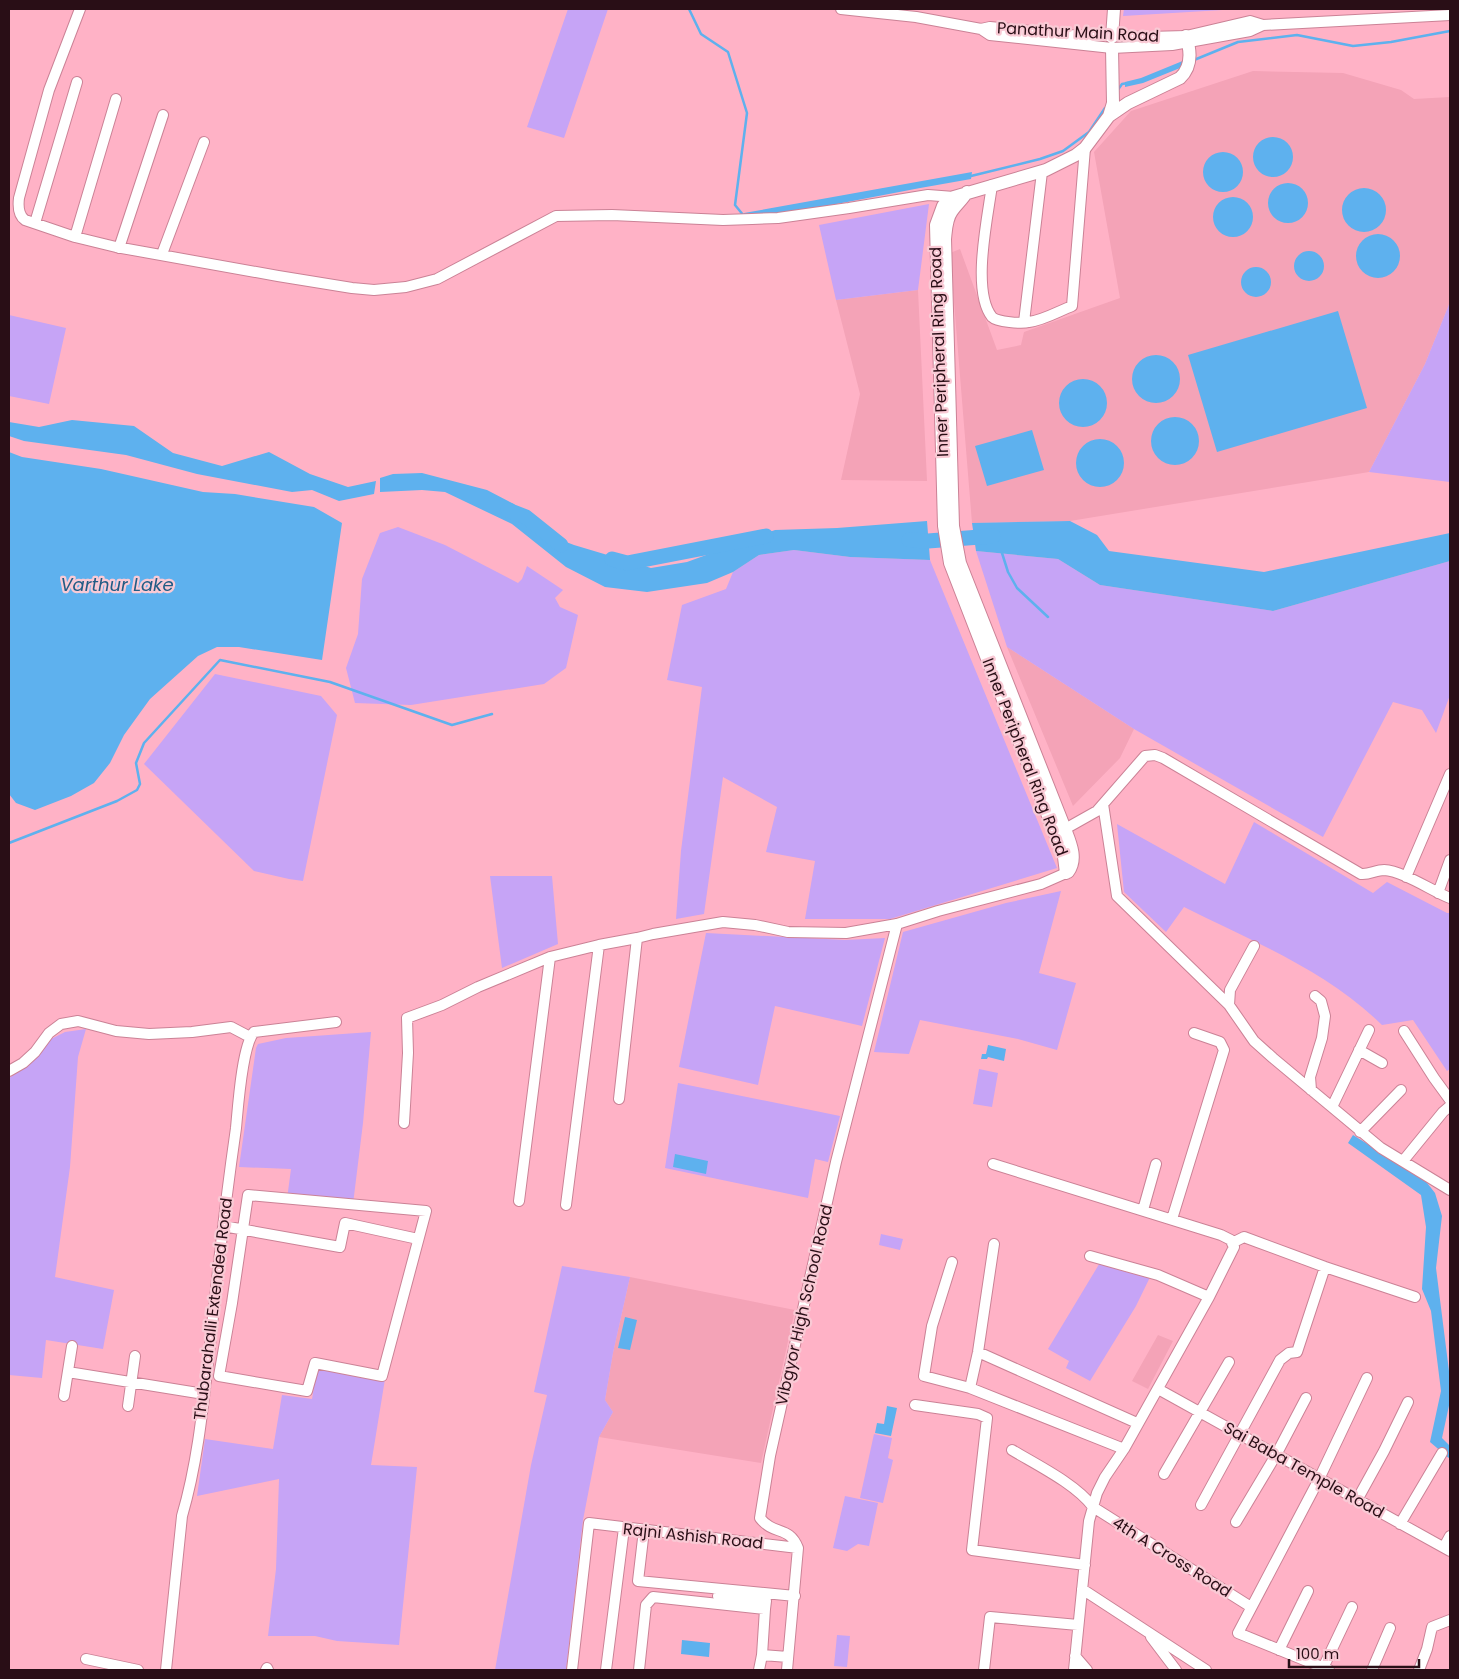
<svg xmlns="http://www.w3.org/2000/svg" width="1459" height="1679" viewBox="0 0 1459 1679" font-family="Poppins,sans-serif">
  <rect width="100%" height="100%" fill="#ffb2c6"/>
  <path fill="#f4a3b7" d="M 1253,71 L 1343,73 L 1401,90 L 1414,99 L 1450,97 L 1450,302 L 1425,364 L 1369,472 L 1070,521 L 972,523 L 950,253 L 960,249 L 997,350 L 1021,345 L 1024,332 L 1120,298 L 1094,152 L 1131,111 Z
    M 918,290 L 927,481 L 841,480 L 860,394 L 836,300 Z
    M 1007,647 L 1134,729 L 1120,758 L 1073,806 Z
    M 630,1277 L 795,1310 L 761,1463 L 599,1437 L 613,1412 L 605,1400 L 613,1353 Z
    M 1158,1335 L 1173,1341 L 1148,1389 L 1132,1381 Z"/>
  <path fill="#c6a4f6" d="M 568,9 L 608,9 L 564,138 L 527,127 Z
    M 1124,9 L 1239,9 L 1123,16 Z
    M 929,204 L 918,290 L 836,300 L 819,225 Z
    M 1450,302 L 1450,482 L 1369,472 L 1425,364 Z
    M 9,315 L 66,328 L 49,404 L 9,396 Z
    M 398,527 L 445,545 L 518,583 L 522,579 L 527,566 L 563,590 L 555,598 L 560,607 L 578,615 L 566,668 L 544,684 L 411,705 L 355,703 L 346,668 L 358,634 L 362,579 L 380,533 Z
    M 794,550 L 850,557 L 930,560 L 1057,868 L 890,919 L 805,919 L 815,861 L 766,852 L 777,807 L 723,777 L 704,914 L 676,919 L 681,851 L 702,687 L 667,680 L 682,605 L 726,589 L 733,572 L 759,555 Z
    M 976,551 L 1058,559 L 1100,585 L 1273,611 L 1450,561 L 1450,695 L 1436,733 L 1422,710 L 1393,702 L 1323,837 L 1134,729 L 1007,647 Z
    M 215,674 L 321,696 L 337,715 L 303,881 L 289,879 L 254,871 L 144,764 Z
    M 1254,822 L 1373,893 L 1387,882 L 1447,913 L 1450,913 L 1450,1069 L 1447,1071 L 1413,1020 L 1382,1025 C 1327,971 1252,941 1184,907 L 1166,932 L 1124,892 L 1117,824 L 1225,884 Z
    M 490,876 L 552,876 L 558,944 L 502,968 Z
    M 1061,891 L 1039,973 L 1076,983 L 1057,1050 L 1018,1039 L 920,1020 L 909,1054 L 874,1052 L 903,932 L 1006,903 Z
    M 706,933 L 845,940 L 885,938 L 862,1026 L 775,1006 L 758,1085 L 679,1067 Z
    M 86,1029 L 78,1057 L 70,1167 L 55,1277 L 114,1290 L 103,1349 L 46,1340 L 42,1378 L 9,1375 L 9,1078 L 25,1068 L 40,1054 L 51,1039 L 65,1032 Z
    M 371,1032 L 363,1123 L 353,1204 L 287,1199 L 291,1169 L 239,1167 L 256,1048 L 258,1044 L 286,1038 Z
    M 979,1069 L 998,1073 L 992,1107 L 973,1104 Z
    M 678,1083 L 840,1116 L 828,1162 L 815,1159 L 808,1198 L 665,1168 Z
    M 881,1234 L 903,1239 L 900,1250 L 879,1245 Z
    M 1104,1256 L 1154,1269 L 1136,1306 L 1090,1381 L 1066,1368 L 1069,1361 L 1048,1349 Z
    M 562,1266 L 630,1277 L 613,1353 L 605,1400 L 613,1412 L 599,1437 L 583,1520 L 566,1670 L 495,1670 L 531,1465 L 547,1395 L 534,1392 Z
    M 317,1369 L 385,1379 L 371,1465 L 417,1467 L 399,1645 L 337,1641 L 315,1636 L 268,1636 L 276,1569 L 279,1479 L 197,1496 L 205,1439 L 273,1449 L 282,1395 L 312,1399 Z
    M 874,1434 L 892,1438 L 888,1458 L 893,1460 L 883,1503 L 860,1498 Z
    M 845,1496 L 878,1503 L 869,1546 L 858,1544 L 847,1551 L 833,1548 Z
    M 837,1635 L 850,1636 L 847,1667 L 834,1666 Z"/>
  <path fill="#5eb1ee" d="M 1185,60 L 1185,66 L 1143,83 L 1125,87 L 1125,82 L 1141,78 Z
    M1253 157a20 20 0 1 1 40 0a20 20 0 1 1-40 0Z
    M1203 172a20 20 0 1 1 40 0a20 20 0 1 1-40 0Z
    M 972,172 L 971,179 C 895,192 820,208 743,221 L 744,213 Z
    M1268 203a20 20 0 1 1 40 0a20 20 0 1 1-40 0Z
    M1342 210a22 22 0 1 1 44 0a22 22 0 1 1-44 0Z
    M1213 217a20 20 0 1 1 40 0a20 20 0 1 1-40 0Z
    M1356 256a22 22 0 1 1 44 0a22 22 0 1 1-44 0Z
    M1294 266a15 15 0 1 1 30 0a15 15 0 1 1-30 0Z
    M1241 282a15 15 0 1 1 30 0a15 15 0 1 1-30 0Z
    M 1338,311 L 1367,408 L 1217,452 L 1188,355 Z
    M1132 379a24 24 0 1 1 48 0a24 24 0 1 1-48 0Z
    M1059 403a24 24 0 1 1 48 0a24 24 0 1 1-48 0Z
    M1151 441a24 24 0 1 1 48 0a24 24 0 1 1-48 0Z
    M 72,420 L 134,426 L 173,453 L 222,466 L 269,452 L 310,474 L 348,487 L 376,481 L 374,494 L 339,501 L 312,490 L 292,492 L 197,474 L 126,455 L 24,441 L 9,436 L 9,422 L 39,427 Z
    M 1032,430 L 1044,470 L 987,486 L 975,446 Z
    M1076 463a24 24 0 1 1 48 0a24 24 0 1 1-48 0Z
    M 9,452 L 22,457 L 101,469 L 203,492 L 235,494 L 314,507 L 342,523 L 322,660 L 239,647 L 217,647 L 198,656 L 150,699 L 124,735 L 110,763 L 94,783 L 71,796 L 35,810 L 16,803 L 9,794 Z
    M 422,473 L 487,490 L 514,504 L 540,532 L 574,545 L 651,568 L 687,562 L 775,530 L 837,528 L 927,521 L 930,560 L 850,557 L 794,550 L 759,555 L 733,572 L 707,583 L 647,592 L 605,587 L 566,567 L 512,524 L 445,492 L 422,490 L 380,492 L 380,478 L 393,474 Z
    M 1070,521 L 1097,535 L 1109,551 L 1264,572 L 1450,533 L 1450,561 L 1273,611 L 1100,585 L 1058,559 L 976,551 L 972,523 Z
    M 988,1045 L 1006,1049 L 1004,1061 L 988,1057 L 987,1059 L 981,1059 L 982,1054 L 986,1054 Z
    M 1353,1135 L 1424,1179 L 1435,1193 L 1442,1216 L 1436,1268 L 1450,1379 L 1450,1401 L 1442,1438 L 1450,1446 L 1450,1459 L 1430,1442 L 1441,1391 L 1431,1311 L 1422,1289 L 1426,1227 L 1421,1195 L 1348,1143 Z
    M 675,1154 L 708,1161 L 706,1174 L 673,1167 Z
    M 625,1317 L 637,1320 L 630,1350 L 618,1348 Z
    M 887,1406 L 897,1408 L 891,1436 L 875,1433 L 877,1423 L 884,1424 Z
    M 682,1640 L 710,1643 L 709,1657 L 681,1654 Z"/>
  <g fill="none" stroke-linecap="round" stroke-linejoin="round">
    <path stroke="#5eb1ee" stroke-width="2.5" d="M 689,9 L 701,34 L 728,52 L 747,113 L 735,205 L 744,216
      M 1194,60 L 1238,42 L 1297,35 L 1353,46 L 1391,42 L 1450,31
      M 1117,91 L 1122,84 L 1128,83
      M 971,176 L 1040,159 L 1063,151 L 1089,132 L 1105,108
      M 1002,553 L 1008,572 L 1017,588 L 1048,617
      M 9,843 L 117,801 L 137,790 L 140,784 L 136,763 L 144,743 L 220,660 L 330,682 L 452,725 L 492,714"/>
    <path stroke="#5eb1ee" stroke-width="15" d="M 508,510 L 526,517 L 561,545
      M 909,540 L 928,541 L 993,536
      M 612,559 L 627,563 L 766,536"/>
    <g stroke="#cb8296" stroke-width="12">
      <path id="minor" d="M 80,9 L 49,90 L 19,198 C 18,206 18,215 25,220 L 75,237 L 116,247 L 278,276 L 352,288 L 374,290 L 406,287 L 437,279 L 556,216 L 612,215 L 723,220 L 752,219 L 778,218 L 849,208 L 928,195 L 954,197
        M 841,9 L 916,17 L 981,29 L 990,27 L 1071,35 L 1148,37 L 1186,36 L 1250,21 L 1263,25 L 1450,15
        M 981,29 L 990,35 L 1112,48 L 1172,45 L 1250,31 L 1263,25
        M 992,185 C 988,216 971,291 992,317 C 997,322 1022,324 1029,322 C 1044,320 1059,311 1072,306 L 1085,148
        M 35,223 L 77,82
        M 75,237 L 116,99
        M 119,248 L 163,115
        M 162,254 L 204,142
        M 1024,322 L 1042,172
        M 1103,804 L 1117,896 L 1229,1005 L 1254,1041 L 1273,1058 L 1381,1148 L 1450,1190
        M 1065,829 L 1097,811 L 1145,756 L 1155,755 L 1163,758 L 1361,874 C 1369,875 1376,870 1384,870 C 1403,871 1432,891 1450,898
        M 1406,877 L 1450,774
        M 1438,893 L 1450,860
        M 1229,1005 L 1230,990 L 1254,946
        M 1404,1031 L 1434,1078 L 1450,1100
        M 1359,1050 L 1382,1063
        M 9,1071 L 23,1063 L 35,1052 L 49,1033 L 61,1024 L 78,1021 L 116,1031 L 149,1034 L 192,1032 L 231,1027 L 250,1037
        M 1311,1090 L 1310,1077 L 1322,1038 L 1325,1016 L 1321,1001 L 1315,996
        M 619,1099 L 637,938
        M 1332,1107 L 1369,1030
        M 404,1123 L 408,1053 L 407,1018 L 442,1005 L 478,987 L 550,957 L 599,945 L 637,938 L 653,934 L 723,922 L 755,925 L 788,932 L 846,933 L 897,924 L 938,911 L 1041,884 L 1066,873
        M 1360,1132 L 1401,1090
        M 1403,1161 L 1443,1112 L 1450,1106
        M 993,1164 L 1221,1235 L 1231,1240 L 1232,1243
        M 248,1195 L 426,1211 L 382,1376 L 315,1363 L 307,1391 L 219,1376 L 232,1303 Z
        M 519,1201 L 550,957
        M 566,1205 L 599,945
        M 1143,1210 L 1156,1164
        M 1172,1219 L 1224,1050 L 1220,1042 L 1194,1033
        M 223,1226 L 340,1247 L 345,1223 L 418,1239
        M 1232,1243 L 1244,1237 L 1325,1267 L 1415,1297
        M 1090,1256 L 1158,1275 L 1209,1297
        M 952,1262 L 932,1326 L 924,1376 L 970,1388 L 1124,1449
        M 978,1352 L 1137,1423
        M 68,1372 L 204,1394
        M 970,1388 L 978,1352 L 994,1244
        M 1158,1389 L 1450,1551
        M 64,1396 L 72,1346
        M 915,1405 L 978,1414 L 987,1418 L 972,1550 L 1085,1565
        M 128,1406 L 135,1356
        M 1012,1450 C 1037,1465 1076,1484 1093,1507 L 1251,1607
        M 1164,1474 L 1229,1362
        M 1357,1500 L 1384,1451 L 1408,1402
        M 1201,1505 L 1280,1360 L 1289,1353 L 1297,1352 L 1325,1267
        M 1236,1522 L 1276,1455 L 1306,1398
        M 1400,1524 L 1442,1453
        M 644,1530 L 638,1581 L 795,1596
        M 1444,1547 L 1450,1536
        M 1082,1589 L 1206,1670
        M 718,1596 L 766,1601 L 765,1609
        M 1151,1637 L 1176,1670
        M 1279,1650 L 1308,1591
        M 762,1655 L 788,1657
        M 1075,1656 L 1087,1670
        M 86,1659 L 138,1670
        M 1323,1668 L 1352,1607
        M 166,1670 L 182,1516 C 199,1458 204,1396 211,1336 C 218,1267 226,1197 236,1128 C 238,1107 242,1046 254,1032 L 336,1022
        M 266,1670 L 267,1668 L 268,1670
        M 572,1670 L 589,1523 L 798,1548
        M 606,1670 L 624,1528
        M 639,1670 L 646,1605 L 653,1597 L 765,1609 L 762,1655 L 759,1670
        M 787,1670 L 798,1548 C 789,1525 774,1536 760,1518 L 770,1456 L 836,1162 L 897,924
        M 984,1670 L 990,1617 L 1078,1625
        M 1074,1670 L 1089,1521 L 1097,1493 L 1105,1477 L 1124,1449 L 1209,1297 L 1234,1247 L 1232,1243
        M 1329,1670 L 1238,1633 L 1319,1479 L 1367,1378
        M 1372,1670 L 1390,1628
        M 1419,1670 L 1427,1649 L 1432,1627 L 1450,1620"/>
    </g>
    <g stroke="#cb8296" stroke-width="14">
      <path id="major" d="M 1112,37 L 1114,9
        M 1109,116 L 1128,103 L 1180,78 C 1192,67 1191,51 1186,36
        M 967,192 C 963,199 956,205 952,211 C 946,219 946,230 945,239 L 953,526 L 960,563 L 1065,829 C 1070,842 1078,859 1068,872
        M 1066,873 L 1064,857 L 950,563 L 944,526 L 936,225 L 943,206 L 954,197 L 1046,170 L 1076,155 L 1085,148 L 1109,116 L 1113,103 L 1112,48"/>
    </g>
    <use href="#minor" stroke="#fff" stroke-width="10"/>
    <use href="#major" stroke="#fff" stroke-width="12"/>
  </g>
  <g text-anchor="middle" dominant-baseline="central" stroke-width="4.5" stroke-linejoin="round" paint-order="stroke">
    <g font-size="16" fill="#290e16" stroke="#f9cad5">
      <text transform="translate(1078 32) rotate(3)">Panathur Main Road</text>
      <text transform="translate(939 352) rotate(-92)">Inner Peripheral Ring Road</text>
      <text transform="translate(1025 757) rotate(69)">Inner Peripheral Ring Road</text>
      <text transform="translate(804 1305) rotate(-77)">Vibgyor High School Road</text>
      <text transform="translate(213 1309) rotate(-83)">Thubarahalli Extended Road</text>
      <text transform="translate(1304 1470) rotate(29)">Sai Baba Temple Road</text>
      <text transform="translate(693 1536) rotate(6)">Rajni Ashish Road</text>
      <text transform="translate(1172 1557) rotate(32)">4th A Cross Road</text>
    </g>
    <g font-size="18" font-style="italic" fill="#215c85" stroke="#f9cad5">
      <text x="117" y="584">Varthur Lake</text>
    </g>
  </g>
  <rect width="1459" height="1679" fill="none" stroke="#290e16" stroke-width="20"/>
  <path d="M1289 1659v8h130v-8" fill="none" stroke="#290e16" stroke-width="2.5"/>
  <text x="1296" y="1659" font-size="15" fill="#290e16" stroke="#f9cad5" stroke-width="4" paint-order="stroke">100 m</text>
</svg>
